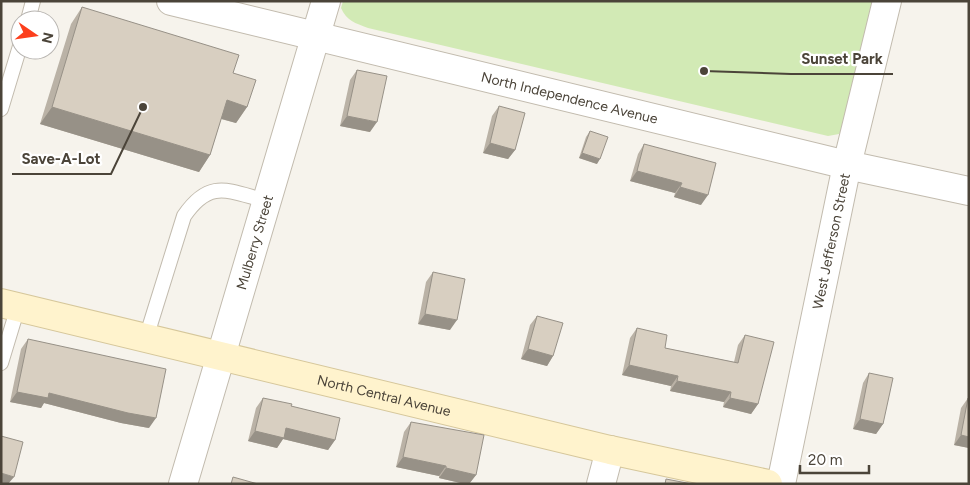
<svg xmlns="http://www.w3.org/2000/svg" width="970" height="485" viewBox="0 0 970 485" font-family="Figtree,sans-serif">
  <rect width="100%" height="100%" fill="#f6f3ec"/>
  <path fill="#d2eab5" d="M 343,1 L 872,1 L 845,124 L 839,134 L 828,136 L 368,28 C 355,23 347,21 341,8 Z"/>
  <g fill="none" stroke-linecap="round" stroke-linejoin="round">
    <g stroke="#c2bbae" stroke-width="16">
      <path id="lane" d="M 28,20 L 33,1
        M 1,109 L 20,46
        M 146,338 L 184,216 C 210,178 228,191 267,201
        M 1,363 L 18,307"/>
    </g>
    <g stroke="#c2bbae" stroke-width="30">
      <g id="street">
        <path id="s1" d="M 171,1 L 847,165 L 969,191"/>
        <path id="s2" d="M 183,484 L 326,1"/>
        <path d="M 601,484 L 610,450"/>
        <path id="s3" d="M 781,484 L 847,165 L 887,1"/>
      </g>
    </g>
    <g stroke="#d6c79b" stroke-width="30">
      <g id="secondary">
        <path id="s4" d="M 1,303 L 610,450 L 768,484"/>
      </g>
    </g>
    <use href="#lane" stroke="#fff" stroke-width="14"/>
    <use href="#street" stroke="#fff" stroke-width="28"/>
    <use href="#secondary" stroke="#fff3cd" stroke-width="28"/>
  </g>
  <path fill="#bab2a6" d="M 82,7 L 233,73 L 247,107 L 236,123 L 221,119 L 210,155 L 199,172 L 40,124 L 71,24 Z
    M 357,70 L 370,132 L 340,126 L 350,80 Z
    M 499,106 L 515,150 L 508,159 L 483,153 L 492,116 Z
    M 590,131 L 597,164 L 579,158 L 586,137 Z
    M 644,144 L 701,205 L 674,197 L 675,193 L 630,181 L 638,154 Z
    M 433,272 L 450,330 L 418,324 L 426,282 Z
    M 537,316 L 553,356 L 547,366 L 521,359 L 530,325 Z
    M 637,328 L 665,348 L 734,362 L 738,345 L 745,335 L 758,404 L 751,414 L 723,407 L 724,402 L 670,391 L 671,386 L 622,375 L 630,338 Z
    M 28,339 L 149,428 L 121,423 L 44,403 L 41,408 L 10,402 L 21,349 Z
    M 869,373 L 883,424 L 876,434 L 853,429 L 863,383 Z
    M 263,398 L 291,406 L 335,440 L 328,450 L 283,439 L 277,448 L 248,441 L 256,408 Z
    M 968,398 L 969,448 L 954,445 L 961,408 Z
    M 411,422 L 476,475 L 469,484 L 465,484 L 439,478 L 439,476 L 396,467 L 404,432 Z"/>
  <path fill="#979187" d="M 227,100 L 247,107 L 236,123 L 215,117 Z
    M 52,107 L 210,155 L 199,172 L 40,124 Z
    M 347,116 L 377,122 L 370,132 L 340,126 Z
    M 490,143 L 515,150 L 508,159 L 483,153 Z
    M 582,153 L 600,159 L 597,164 L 579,158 Z
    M 637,171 L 682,183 L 675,193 L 630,181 Z
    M 680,187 L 708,195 L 701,205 L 674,197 Z
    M 425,314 L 457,320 L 450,330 L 418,324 Z
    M 528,349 L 553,356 L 547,366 L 521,359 Z
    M 629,365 L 678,376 L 671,386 L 622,375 Z
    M 677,381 L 731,392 L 724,402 L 670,391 Z
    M 17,392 L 49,393 L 156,418 L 149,428 L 121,423 L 44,403 L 41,408 L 10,402 Z
    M 730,398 L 758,404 L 751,414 L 723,407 Z
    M 860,419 L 883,424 L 876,434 L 853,429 Z
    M 286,428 L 335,440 L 328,450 L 283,439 L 277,448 L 248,441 L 255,431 Z
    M 961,435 L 969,437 L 969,448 L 954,445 Z
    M 403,457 L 446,466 L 439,476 L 396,467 Z
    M 446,468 L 476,475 L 469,484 L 465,484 L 439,478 Z
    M 1,473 L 14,477 L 8,484 L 1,484 Z"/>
  <path fill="#d8cfc1" stroke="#979187" d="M 82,7 L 239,55 L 233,73 L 256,80 L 247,107 L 227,100 L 210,155 L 52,107 Z
    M 357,70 L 387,76 L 377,122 L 347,116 Z
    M 499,106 L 525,113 L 515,150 L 490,143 Z
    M 590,131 L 608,137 L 600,159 L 582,153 Z
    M 644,144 L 716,163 L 708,195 L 680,187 L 682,183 L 637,171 Z
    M 433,272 L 465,279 L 457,320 L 425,314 Z
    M 537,316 L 563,323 L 553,356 L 528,349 Z
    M 637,328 L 667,335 L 665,348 L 738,363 L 745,335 L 774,342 L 758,404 L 730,398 L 731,392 L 677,381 L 678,376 L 629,365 Z
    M 28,339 L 166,369 L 156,418 L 128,413 L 49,393 L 48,398 L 17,392 Z
    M 869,373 L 893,378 L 883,424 L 860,419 Z
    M 263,398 L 292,404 L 291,406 L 340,418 L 335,440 L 286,428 L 284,438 L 255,431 Z
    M 968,398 L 969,398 L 969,437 L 961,435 Z
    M 411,422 L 484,435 L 476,475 L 446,468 L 446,466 L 403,457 Z
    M 1,436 L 23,442 L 14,477 L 1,473 Z
    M 233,477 L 258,484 L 231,484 Z
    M 666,479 L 692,484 L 665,484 Z"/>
  <g text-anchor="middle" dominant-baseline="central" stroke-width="4.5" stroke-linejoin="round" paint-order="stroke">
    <g font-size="14" fill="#4b4439" stroke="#fff">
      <text stroke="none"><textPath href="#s1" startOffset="410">North Independence Avenue</textPath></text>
      <text stroke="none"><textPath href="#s2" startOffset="252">Mulberry Street</textPath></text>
      <text stroke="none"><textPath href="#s3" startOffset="248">West Jefferson Street</textPath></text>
      <text stroke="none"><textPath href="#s4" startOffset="394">North Central Avenue</textPath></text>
    </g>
  </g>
  <path fill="none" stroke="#4b4439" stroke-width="2" d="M704 71L791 74H893M143 107L111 174H12"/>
  <g fill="#4b4439" stroke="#fff" stroke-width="2">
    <circle cx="704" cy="71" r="5"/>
    <circle cx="143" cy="107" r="5"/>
  </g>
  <g font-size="15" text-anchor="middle" font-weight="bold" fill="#4b4439" stroke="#fff" stroke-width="4.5" stroke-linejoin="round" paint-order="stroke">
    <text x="842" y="64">Sunset Park</text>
    <text x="61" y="164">Save-A-Lot</text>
  </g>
  <rect width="970" height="485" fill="none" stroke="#4b4439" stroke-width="5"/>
  <g transform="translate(35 35) rotate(103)"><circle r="24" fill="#ffffff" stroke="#b7b4b0"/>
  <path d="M0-4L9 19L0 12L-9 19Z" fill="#fc3f1d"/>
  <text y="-8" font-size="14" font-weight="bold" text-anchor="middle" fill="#4b4439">N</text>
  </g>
  <path d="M800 465v8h69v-8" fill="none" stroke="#4b4439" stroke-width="2.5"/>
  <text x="808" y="465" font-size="15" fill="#4b4439" stroke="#ffffff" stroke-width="4" paint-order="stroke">20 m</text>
</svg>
